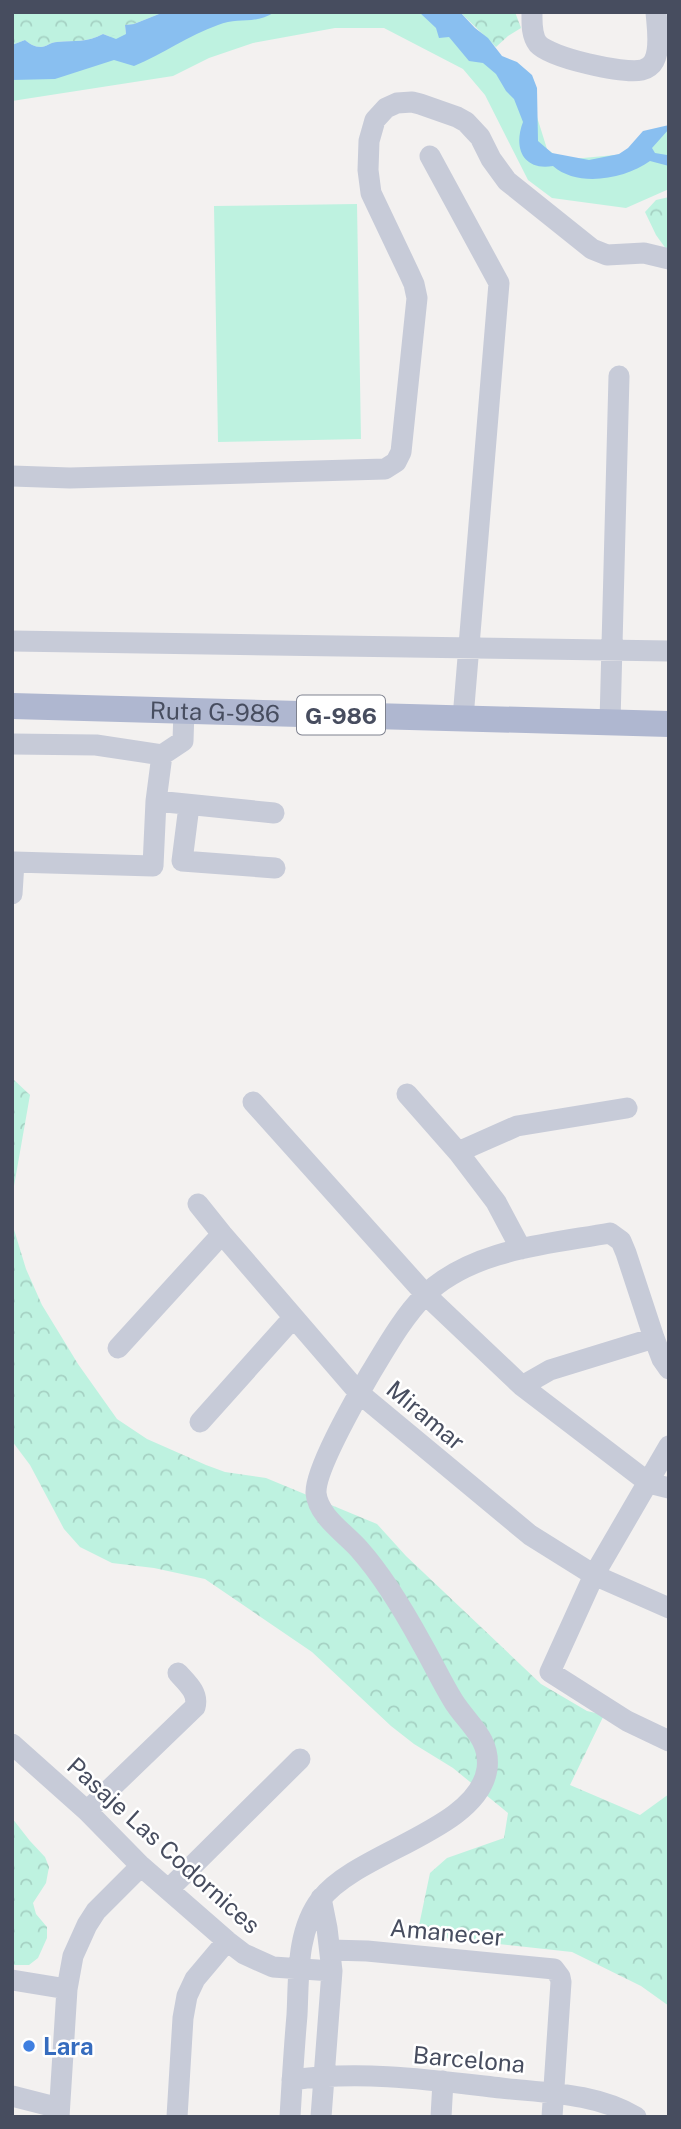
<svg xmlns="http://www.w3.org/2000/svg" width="681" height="2129" viewBox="0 0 681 2129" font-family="'Public Sans',sans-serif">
  <defs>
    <pattern id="forest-crowns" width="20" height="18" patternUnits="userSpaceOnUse" patternTransform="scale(1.75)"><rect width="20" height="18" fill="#bef2e0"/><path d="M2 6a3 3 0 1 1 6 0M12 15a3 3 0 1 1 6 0" fill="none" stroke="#a5d1c3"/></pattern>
  </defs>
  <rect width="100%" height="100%" fill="#f3f1f0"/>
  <path fill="url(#forest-crowns)" d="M 12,12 L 164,12 L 134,24 L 125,25 L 126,34 L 116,39 L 103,34 C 87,43 74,40 57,42 C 51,42 46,47 41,47 C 34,47 30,44 25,40 L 12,45 Z
    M 460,12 L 515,12 L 521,28 L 508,36 L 496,47 Z
    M 669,197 L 669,253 L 656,235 L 645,212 L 656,200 Z
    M 12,1078 L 30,1095 L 14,1186 L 12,1209 Z
    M 12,1223 L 26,1269 L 42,1305 L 78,1364 L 117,1419 L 147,1439 L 206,1465 L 225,1472 L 266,1478 L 377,1524 L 406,1556 L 541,1684 L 587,1711 L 604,1715 L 570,1785 L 640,1815 L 669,1794 L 669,2006 L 641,1986 L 572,1952 L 417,1935 L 430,1873 L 447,1858 L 504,1838 L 508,1813 L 453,1768 L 414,1744 L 391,1726 L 312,1652 L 205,1579 L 154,1568 L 112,1563 L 80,1547 L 64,1529 L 30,1465 L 12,1441 Z
    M 12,1818 L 30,1841 L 45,1857 L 49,1867 L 46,1883 L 33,1903 L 36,1914 L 47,1927 L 47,1938 L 38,1958 L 29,1965 L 12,1965 Z"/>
  <path fill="#bef2e0" d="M 211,12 L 436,12 L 527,85 L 547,149 L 562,160 L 636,153 L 669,129 L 669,189 L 626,208 L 552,198 L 528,180 L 485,95 L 463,69 L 384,28 L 335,28 L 253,43 L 209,58 L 173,76 L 12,101 L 12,51 L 55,50 Z
    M 357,204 L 361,439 L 218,442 L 214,206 Z"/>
  <path fill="#89bff0" d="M 164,12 L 275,12 C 255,25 238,17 218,25 C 189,35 163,54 134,66 L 114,60 L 55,79 L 12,80 L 12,45 L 25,40 C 30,44 34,47 41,47 C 46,47 51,42 57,42 C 74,40 87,43 103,34 L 116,39 L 126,34 L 125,25 L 134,24 Z
    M 419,12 L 460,12 L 475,28 L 488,38 L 502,56 L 517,62 L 532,75 L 537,88 L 538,141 L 552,153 L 589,160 L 619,154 L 628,148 L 643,131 L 669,125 L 669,129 L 652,148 L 655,153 L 667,155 L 669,153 L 669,166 L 650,161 C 625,179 578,188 553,166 C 523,171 513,148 523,122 L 514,99 L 506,91 L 496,74 L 483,63 L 469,61 L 449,37 L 439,38 L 436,28 Z"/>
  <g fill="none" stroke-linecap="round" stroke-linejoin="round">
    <path stroke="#c7cbd8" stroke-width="21" d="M 532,12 C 532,22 531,35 538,44 C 551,58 623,74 642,70 C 647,69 652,65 654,61 C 661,48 657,26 656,12
      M 430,156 L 499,283 L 463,718
      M 12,476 L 70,478 L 385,469 L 396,462 L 401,452 L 417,298 L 414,284 L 409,273 L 371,193 L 368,170 L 369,141 L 375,120 L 386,108 L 397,103 L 412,102 L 420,104 L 457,117 L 466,122 L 480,137 L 491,159 L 507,181 L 592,249 L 607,255 L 644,253 L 669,259
      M 12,641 L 669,651
      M 610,722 L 619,376
      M 12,744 L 96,745 L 162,755
      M 156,801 L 274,813
      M 189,806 L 182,861 L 275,868
      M 12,894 L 14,862 L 153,866 L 156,801 L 162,755 L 183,741 L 184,710
      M 407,1094 L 458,1152 L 496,1202 L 521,1249
      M 253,1102 L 426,1295 L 522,1386 L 649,1483 L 669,1488
      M 458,1152 L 517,1126 L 627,1108
      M 198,1204 L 222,1234 L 359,1393 L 530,1535 L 594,1575 L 669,1608
      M 118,1348 L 222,1234
      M 522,1386 L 550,1370 L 654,1338
      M 200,1422 L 293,1318
      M 669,1446 L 594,1575 L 550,1672 L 627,1721 L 669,1741
      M 12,1744 L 87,1811 L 141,1866 L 227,1941 L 244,1954 L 273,1967 L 332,1971
      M 87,1811 L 195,1707 C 199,1693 187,1683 178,1673
      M 169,1889 L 300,1759
      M 330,1950 L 367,1951 L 554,1969 L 560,1977 L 561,1982 L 552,2117
      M 12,1980 L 67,1989
      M 292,2080 C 361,2070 432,2080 501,2088 C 546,2093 596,2093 636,2117
      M 12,2096 L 59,2108
      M 59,2117 L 67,1989 L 73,1956 L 87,1925 L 96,1911 L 141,1866
      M 177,2117 L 183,2018 L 187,1996 L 195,1979 L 227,1941
      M 290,2117 C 292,2083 294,2049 297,2015 C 299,1977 296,1931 321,1899 C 357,1852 478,1830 487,1769 C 491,1739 468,1724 454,1702 C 442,1683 433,1663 422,1644 C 404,1611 384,1577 359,1549 C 345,1533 318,1516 316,1493 C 315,1469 357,1397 370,1374 C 387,1346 403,1317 425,1295 C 472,1249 549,1244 610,1233 L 621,1241 L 626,1253 L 654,1338 L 662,1359 L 669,1369
      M 321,2117 L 332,1971 L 327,1928 L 321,1898
      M 441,2117 L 443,2081"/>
    <path stroke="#afb7d0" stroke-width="26" id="s1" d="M 12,706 L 669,724"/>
  </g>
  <circle fill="#3f7fe0" stroke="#fff" stroke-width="2.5" cx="29" cy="2046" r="7"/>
  <g text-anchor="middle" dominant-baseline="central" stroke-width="5" stroke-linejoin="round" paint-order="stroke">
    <rect fill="#fff" stroke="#7e828f" stroke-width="2" x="297" y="695.5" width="88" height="39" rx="5"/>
    <g font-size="23" font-weight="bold" fill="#474d5f">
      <text x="341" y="715">G-986</text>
    </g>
    <g font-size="24" fill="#474d5f" stroke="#fff">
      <text stroke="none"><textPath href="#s1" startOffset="203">Ruta G-986</textPath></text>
      <text transform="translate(426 1415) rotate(40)">Miramar</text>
      <text transform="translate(164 1845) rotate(42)">Pasaje Las Codornices</text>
      <text transform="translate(447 1932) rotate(5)">Amanecer</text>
      <text transform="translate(469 2059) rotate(5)">Barcelona</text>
    </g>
    <g font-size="24" font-weight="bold" fill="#366cbe" stroke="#fff" text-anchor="start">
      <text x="43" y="2046">Lara</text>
    </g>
  </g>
  <rect width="681" height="2129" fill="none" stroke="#474d5f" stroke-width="28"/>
</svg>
